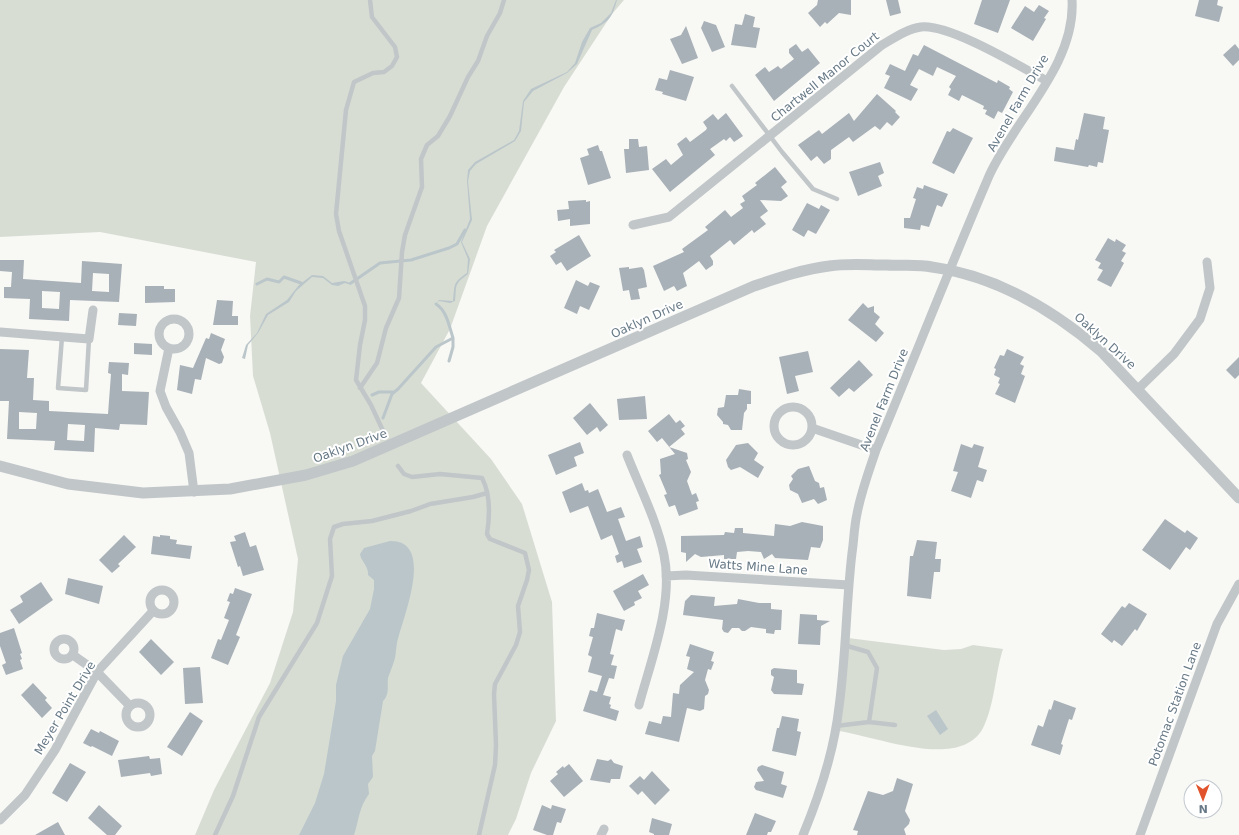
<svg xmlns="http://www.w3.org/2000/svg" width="1239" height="835" viewBox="0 0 1239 835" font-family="'DejaVu Sans',sans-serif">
  <rect width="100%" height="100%" fill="#f8f8f5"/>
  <path fill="#d8ddd4" d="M 0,0 L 624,0 L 612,14 L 564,87 L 487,226 L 450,329 L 421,383 L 491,459 L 522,504 L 552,602 L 556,721 L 531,773 L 516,819 L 508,835 L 195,835 L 214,790 L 270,683 L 293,612 L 298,559 L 270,433 L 253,376 L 250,316 L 256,262 L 100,232 L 0,237 Z
    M 848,638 L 944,650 L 961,649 L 973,645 L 1003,649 C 995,674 995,704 983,728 C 960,772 873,735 838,731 Z"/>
  <path fill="#bac6ca" d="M 616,0 L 617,0 C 612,18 609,22 592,30 L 577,64 L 567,73 L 533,91 L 524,102 L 521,131 L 515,141 L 476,164 L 470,171 L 468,181 L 472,220 L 462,242 L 470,259 L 468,274 C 453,285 457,285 455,301 L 450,303 L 439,301 L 436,304 L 439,300 L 453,301 C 455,285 452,283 467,273 L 468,259 L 461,242 L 470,219 L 467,181 L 468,170 L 475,162 L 514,140 L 519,131 L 523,101 L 531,89 L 567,72 L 575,63 L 582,42 L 590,28 L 601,23 L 611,13 Z
    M 312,275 L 323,276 L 332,283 L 344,281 L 351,283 L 351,285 L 345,283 L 338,286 L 332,285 L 323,278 L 312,277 L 296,291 L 289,302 L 268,315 L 258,333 L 248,345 L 245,359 L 242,358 L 246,345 L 257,333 L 266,314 L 287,300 L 299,285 Z
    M 390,541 C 437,540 401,622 397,643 C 396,648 396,653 395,658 C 393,665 390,672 388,678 C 387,686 390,694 383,701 L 375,751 L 372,756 L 373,777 L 368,784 L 369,794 C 359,807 359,820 354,835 L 299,835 L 315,803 L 324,774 L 336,701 L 336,685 L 343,656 L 370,609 L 374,589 L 374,580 L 368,575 C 369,566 361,562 360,554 L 364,548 Z
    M 936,710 L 948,729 L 940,735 L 927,716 Z"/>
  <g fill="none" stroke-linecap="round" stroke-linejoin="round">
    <path stroke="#bac6ca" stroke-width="3" d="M 351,283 L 380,263 L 411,260 L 449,248 L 457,244 L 465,230
      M 257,284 L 267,279 L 279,282 L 284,277 L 301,283
      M 449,361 L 453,347 L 453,338
      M 372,395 L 379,392 L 393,392
      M 383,418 L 392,394 L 398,389 L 436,347 L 453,338 C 449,326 447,311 436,304"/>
  </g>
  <path fill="#a8b1b7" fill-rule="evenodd" d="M 818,0 L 851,0 L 851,15 L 839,13 L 827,24 L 825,22 L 820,27 L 808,13 L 817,5 Z
    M 886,0 L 898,0 L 901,13 L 890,16 Z
    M 982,0 L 1010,0 L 998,33 L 974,24 Z
    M 1199,0 L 1218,0 L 1217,5 L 1223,7 L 1219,22 L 1195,16 Z
    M 1039,5 L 1049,11 L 1044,18 L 1046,19 L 1033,41 L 1011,28 L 1025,6 L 1034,12 Z
    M 745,14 L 755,17 L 753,27 L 760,28 L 756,48 L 731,45 L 735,24 L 742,25 Z
    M 704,21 L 716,25 L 725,47 L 712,52 L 701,28 Z
    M 686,26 L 698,58 L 682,64 L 670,39 L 681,35 Z
    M 796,44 L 802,52 L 808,48 L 820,63 L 774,101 L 755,75 L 765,67 L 769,72 L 778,66 L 781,69 L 794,59 L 789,53 L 789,49 Z
    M 1235,44 L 1239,49 L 1239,60 L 1233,66 L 1223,55 Z
    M 924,45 L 997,83 L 998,80 L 1010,87 L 1009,89 L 1013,92 L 1002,113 L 998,111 L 994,119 L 985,114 L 987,110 L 983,109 L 984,106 L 962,95 L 959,101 L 948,95 L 951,89 L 949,87 L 956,76 L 937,67 L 933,76 L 919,69 L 910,85 L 918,89 L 911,101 L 884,88 L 890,76 L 885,74 L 890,64 L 905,71 L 913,54 L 918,56 Z
    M 670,70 L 694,77 L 686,101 L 662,94 L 663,92 L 655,90 L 659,78 L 667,80 Z
    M 877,94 L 896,111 L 895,112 L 900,117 L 892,126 L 887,122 L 880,130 L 875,126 L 853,142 L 849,137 L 831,150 L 831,159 L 824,164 L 817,156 L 811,161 L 798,145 L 819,130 L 822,134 L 849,113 L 854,121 Z
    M 726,113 L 743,136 L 734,142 L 730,137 L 726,141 L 724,139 L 710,149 L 715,155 L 670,192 L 652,169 L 666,159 L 671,165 L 683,155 L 677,144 L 686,137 L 690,142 L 706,130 L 707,128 L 703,122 L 713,114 L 718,120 Z
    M 1084,113 L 1105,117 L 1103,129 L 1109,130 L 1103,163 L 1098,162 L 1097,167 L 1089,165 L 1088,167 L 1054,161 L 1056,147 L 1074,150 L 1076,139 L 1078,140 Z
    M 953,128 L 973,138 L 954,174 L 932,163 L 947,131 L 950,132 Z
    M 629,139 L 638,139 L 639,147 L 647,146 L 649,170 L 626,173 L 624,149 L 629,149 Z
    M 598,145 L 600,151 L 602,151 L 611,178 L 588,185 L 580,158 L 589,155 L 587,149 Z
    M 880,162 L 884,173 L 878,176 L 882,186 L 858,196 L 849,172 Z
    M 775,167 L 787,182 L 781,187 L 788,196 L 781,201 L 760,200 L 768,211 L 760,217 L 766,224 L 754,233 L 752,230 L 734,245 L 730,240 L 710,256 L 713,261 L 713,265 L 706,270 L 699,261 L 683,273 L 687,286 L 677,291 L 674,286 L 664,291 L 653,266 L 684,252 L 682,249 L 708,230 L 705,227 L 725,210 L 731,217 L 743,208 L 740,204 L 745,201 L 742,196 L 757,185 L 755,183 Z
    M 924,185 L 948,194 L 942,207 L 937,205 L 929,227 L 921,225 L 920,230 L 904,228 L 904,218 L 910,218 L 916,199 L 913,198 L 917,187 L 923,189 Z
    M 586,200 L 586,202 L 590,201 L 590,224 L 570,226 L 570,219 L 558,221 L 557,210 L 569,209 L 568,201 Z
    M 807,203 L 819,209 L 821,205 L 830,210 L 816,234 L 808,230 L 804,237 L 792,230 Z
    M 579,235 L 591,256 L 567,271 L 561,262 L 556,265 L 550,256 L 556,252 L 554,250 Z
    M 1108,238 L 1115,242 L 1116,239 L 1126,245 L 1122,251 L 1126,253 L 1121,261 L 1124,263 L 1111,287 L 1097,280 L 1103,270 L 1098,268 L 1101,263 L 1095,260 Z
    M 0,260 L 24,260 L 23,279 L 81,283 L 82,261 L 122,264 L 119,302 L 70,300 L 69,321 L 29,319 L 30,299 L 4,298 L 4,287 L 11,287 L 12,272 L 0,271 ZM 93,273 L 109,274 L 109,292 L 92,291 ZM 42,291 L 60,292 L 59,309 L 42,308 Z
    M 629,267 L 629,269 L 642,267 L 644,270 L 647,287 L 638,289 L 640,299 L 631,300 L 629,290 L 623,291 L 619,268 Z
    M 576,280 L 588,286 L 590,282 L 600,286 L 589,310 L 580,306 L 577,314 L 564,308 Z
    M 145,286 L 164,286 L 164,289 L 175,289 L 175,302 L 145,303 Z
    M 217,300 L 233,301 L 232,316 L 238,316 L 238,325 L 213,325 Z
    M 863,303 L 868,308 L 874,306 L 874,312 L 880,317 L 875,324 L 884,333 L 876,342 L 848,320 Z
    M 119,313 L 137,314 L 136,326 L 118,325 Z
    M 211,333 L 225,339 L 221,350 L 224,357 L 222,363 L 219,364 L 206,358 L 201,380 L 195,379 L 192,394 L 177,390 L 180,365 L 193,368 L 206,338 L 209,339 Z
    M 134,343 L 152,344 L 152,355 L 134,354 Z
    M 0,349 L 29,350 L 27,378 L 34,378 L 33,400 L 49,401 L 49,411 L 108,414 L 111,374 L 108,373 L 109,362 L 129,363 L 128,375 L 122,374 L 122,391 L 149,392 L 147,425 L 120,424 L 119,430 L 95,428 L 94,452 L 54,450 L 55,441 L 7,439 L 9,401 L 0,401 ZM 19,412 L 37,413 L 36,429 L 19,429 ZM 68,424 L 85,425 L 84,441 L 67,440 Z
    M 1007,349 L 1024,357 L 1020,364 L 1024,366 L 1021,374 L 1025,376 L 1015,403 L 995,394 L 1000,384 L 998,383 L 1000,378 L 994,375 L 996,369 L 994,368 L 1000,355 L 1004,356 Z
    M 808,351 L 813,372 L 795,376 L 799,391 L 787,394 L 779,357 Z
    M 1239,357 L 1239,375 L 1235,379 L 1226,370 Z
    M 859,360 L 873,375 L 854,392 L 849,388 L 839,397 L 830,388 Z
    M 739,389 L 751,391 L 751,404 L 747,404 L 747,409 L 744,413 L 742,430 L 731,430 L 728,425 L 723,424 L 723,422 L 717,415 L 718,408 L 724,407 L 726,395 L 738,395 Z
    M 645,396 L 647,419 L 619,420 L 617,399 Z
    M 590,403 L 608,425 L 600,432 L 597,427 L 587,435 L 573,418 Z
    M 669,414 L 676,423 L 680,420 L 685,426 L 681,429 L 685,434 L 669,447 L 687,453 L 688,459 L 686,460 L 691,472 L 687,481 L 692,495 L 696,493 L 699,501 L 696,502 L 698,509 L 679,516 L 675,505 L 669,507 L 664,495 L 667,494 L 659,475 L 661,474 L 660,459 L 675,454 L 662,438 L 657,442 L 648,431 Z
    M 580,442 L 584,453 L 574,457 L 577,466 L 556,475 L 548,455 Z
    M 748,443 L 758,453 L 754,460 L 764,467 L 758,478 L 740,467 L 731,470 L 728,467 L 726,460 L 736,445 Z
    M 961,444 L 972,448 L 974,444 L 984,447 L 978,467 L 987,470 L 983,482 L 977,480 L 971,498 L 951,491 L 958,472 L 953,471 Z
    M 809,466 L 815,481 L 819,483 L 820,488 L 824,487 L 827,500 L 818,504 L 814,499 L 802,503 L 798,494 L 790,490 L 789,485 L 793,479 L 791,476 L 798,469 Z
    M 582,483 L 585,491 L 588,490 L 589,493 L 598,489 L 607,512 L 621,507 L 625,517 L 618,519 L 626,541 L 640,536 L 643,547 L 637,549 L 642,562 L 624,568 L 622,561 L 617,563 L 615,556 L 619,554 L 612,535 L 601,540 L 588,506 L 570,513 L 562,492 Z
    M 1165,519 L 1185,533 L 1187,530 L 1198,538 L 1190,550 L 1186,547 L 1170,570 L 1142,550 Z
    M 802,522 L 823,526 L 823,540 L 820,548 L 811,547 L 808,560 L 775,558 L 772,554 L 764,559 L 761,552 L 748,551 L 737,552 L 736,559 L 724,559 L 724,555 L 701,557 L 695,554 L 686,562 L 686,553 L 681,552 L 681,536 L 724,535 L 725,532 L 734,533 L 735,528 L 743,528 L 743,533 L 774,536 L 775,524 L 790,526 Z
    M 245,532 L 250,547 L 256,545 L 264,570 L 243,576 L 240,566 L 238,567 L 230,542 L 236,541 L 234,536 Z
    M 124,535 L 136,547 L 118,564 L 120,566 L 112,573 L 99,560 Z
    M 160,535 L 170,536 L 170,539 L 177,540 L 176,544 L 192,546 L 190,559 L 151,554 L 153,536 L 160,537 Z
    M 917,540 L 937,542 L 935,559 L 941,559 L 940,572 L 934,572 L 931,599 L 907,596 L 910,556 L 913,556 Z
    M 643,574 L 649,585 L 638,591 L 642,598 L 634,602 L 635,605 L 624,611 L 613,591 Z
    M 68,578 L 103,586 L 99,604 L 65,594 Z
    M 41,582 L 53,600 L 19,624 L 10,610 L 23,602 L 20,596 Z
    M 235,588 L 252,594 L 236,635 L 240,637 L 228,665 L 211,658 L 218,639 L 221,640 L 229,620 L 224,618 L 230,602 L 227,601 L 230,593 L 233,594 Z
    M 691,595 L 715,597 L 714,606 L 737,604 L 738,599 L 759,603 L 771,603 L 771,609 L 782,610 L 781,630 L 775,630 L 774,634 L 766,633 L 766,629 L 751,627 L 745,631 L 742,631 L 739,628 L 732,628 L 728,633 L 724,632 L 722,629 L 723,620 L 683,615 L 685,601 Z
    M 1129,603 L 1147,614 L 1137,631 L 1135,629 L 1122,646 L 1114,640 L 1112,643 L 1101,634 L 1122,606 L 1125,608 Z
    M 597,613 L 625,620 L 622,631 L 616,629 L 610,654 L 614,655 L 611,665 L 617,666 L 614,679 L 609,678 L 603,695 L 611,697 L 609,704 L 611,705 L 610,708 L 619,711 L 616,721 L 583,711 L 590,690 L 597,692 L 602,676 L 588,672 L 592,657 L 588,655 L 593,637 L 589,636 L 591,628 L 594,628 Z
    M 800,614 L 817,615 L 817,620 L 830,621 L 821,626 L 820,645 L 798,644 Z
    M 14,628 L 22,653 L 20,654 L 22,659 L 20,660 L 23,669 L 6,675 L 2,665 L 6,663 L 0,646 L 0,633 Z
    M 151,639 L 174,662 L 161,675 L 139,652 Z
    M 690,644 L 714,652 L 711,661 L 714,662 L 711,670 L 708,669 L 705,680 L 709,690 L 708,694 L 705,696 L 704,709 L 700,711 L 687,708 L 679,742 L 645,734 L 649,721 L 661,724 L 663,716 L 671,717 L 673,693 L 679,694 L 680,685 L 694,672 L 687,669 L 690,657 L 686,656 Z
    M 200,667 L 203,703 L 185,704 L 183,668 Z
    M 774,668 L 797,670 L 797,683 L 804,684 L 802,695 L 774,694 L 771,690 L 774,677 L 771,675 L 771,670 Z
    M 33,683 L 47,698 L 45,700 L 52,708 L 42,718 L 21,695 Z
    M 1054,700 L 1076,708 L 1072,720 L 1069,719 L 1061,744 L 1063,745 L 1060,755 L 1031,745 L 1038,725 L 1043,727 L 1049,709 L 1051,710 Z
    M 190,712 L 203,721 L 182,756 L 167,747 Z
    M 782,716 L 799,719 L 797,731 L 801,732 L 796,756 L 772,751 L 777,728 L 779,728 Z
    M 91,729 L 99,733 L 100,731 L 119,741 L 112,756 L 92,746 L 91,747 L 83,743 Z
    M 149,756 L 150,759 L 160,758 L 162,774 L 151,776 L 150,773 L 121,777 L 118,760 Z
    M 597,759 L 608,761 L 611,759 L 614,763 L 623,766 L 620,779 L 611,779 L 610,783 L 590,780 Z
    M 70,763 L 86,772 L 67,802 L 52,793 Z
    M 569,764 L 583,781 L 564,797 L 550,781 L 558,774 L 556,772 L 563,766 L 564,768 Z
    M 762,765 L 784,772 L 781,784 L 787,786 L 783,798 L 756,790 L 754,787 L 756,782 L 764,781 L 757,770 L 758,767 Z
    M 652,771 L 670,790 L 655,805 L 642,791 L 638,795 L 629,786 L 640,776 L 644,780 Z
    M 897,778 L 913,784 L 905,811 L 910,820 L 909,824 L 904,829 L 906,835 L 857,835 L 858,831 L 853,830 L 868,791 L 883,795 L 893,791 Z
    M 99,805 L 122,826 L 115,835 L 107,835 L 88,818 Z
    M 542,805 L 551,809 L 552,805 L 566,809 L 561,823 L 557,822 L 553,835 L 547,835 L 533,830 Z
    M 755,813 L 776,821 L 771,832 L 768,832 L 767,835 L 746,835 Z
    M 652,818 L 672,824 L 669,835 L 654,835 L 654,834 L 649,832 Z
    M 58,822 L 65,835 L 35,835 Z"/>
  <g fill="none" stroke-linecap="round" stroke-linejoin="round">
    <path stroke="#c1c6c9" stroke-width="4.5" d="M 370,0 L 372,17 L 395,47 L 397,57 L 392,66 L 384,72 L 373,73 L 354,82 L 346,110 L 336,214 L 339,231 L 365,306 L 365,320 L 360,345 L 356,380 L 371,405 L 385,435
      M 732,86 L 782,152 L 813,189 L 837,199
      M 62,337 L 58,388 L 86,390 L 89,339
      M 360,388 L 377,363 L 386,328 L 399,298 L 402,252 L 405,235 L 422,187 L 421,159 L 427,145 L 438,136 L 450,116 L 468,77 L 478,61 L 487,36 L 500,13 L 504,0
      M 398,466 L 404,474 L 412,477 L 440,474 L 482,478 C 491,495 490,515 487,534 L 490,539 L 525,553 L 529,570 L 527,580 L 518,606 L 520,632 L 516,645 L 495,684 L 494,694 L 496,745 L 495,765 L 479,835
      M 844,645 L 868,652 L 877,668 L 869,722 L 895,725
      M 836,726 L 869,722
      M 215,835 L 233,796 L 259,717 L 317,623 L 332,576 L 330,539 L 334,527 L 343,524 L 372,521 L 411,511 L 430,504 L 473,497 L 487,493"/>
    <path stroke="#c1c6c9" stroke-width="9" d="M 633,225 L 669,217 L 882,45 C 894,38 907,29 921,27 C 950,24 1019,66 1047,81
      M159 334a15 15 0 1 1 30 0a15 15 0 1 1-30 0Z
      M 0,332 L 89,339 L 93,310
      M 169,348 L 160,391 L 166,407 L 180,432 L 189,453 L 194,492
      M 1138,389 L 1174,354 L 1200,319 L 1210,288 L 1207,262
      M774 426a19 19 0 1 1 38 0a19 19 0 1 1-38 0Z
      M 812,428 L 876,450
      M 627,455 C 640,488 657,521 664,555 C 674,602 651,660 639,705
      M 666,576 L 686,575 L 849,585
      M150 602a12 12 0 1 1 24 0a12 12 0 1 1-24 0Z
      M54 649a10 10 0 1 1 20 0a10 10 0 1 1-20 0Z
      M 73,655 L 97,672 L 130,706
      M126 715a12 12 0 1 1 24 0a12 12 0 1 1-24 0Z
      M 0,820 L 25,795 L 55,750 L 97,672 L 153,611
      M 601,835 L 604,829
      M 803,835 C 820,794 834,752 839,707 C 846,656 846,604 852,553 C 854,540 854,527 857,514 C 861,492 869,471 876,450 C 914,359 950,267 989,176 C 1014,120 1076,65 1072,0
      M 1140,835 L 1217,624 L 1239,584"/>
    <path stroke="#c1c6c9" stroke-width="11" d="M 0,466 L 68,484 L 143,493 L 230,489 L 306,475 L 353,461 L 754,286 C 778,278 804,269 829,266 C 848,263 868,265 887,265 C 902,266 918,264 932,267 C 997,276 1052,309 1101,351 L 1239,498"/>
  </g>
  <g text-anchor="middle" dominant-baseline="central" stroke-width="4" stroke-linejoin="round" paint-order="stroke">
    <g font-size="12" fill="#677986" stroke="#fff">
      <text transform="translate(825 77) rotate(-39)">Chartwell Manor Court</text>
      <text transform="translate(1018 103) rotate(-60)">Avenel Farm Drive</text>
      <text transform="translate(647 319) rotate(-24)">Oaklyn Drive</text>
      <text transform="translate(1105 341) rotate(42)">Oaklyn Drive</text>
      <text transform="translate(884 400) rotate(-68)">Avenel Farm Drive</text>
      <text transform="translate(350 446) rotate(-20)">Oaklyn Drive</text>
      <text transform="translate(758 567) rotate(4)">Watts Mine Lane</text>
      <text transform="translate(1175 704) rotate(-70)">Potomac Station Lane</text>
      <text transform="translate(65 708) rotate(-59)">Meyer Point Drive</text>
    </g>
  </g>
  <g transform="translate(1203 799) rotate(179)"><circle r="19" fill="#ffffff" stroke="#c2c9cf"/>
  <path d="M0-3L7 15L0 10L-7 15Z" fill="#e1532d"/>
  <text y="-6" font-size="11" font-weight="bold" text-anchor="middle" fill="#677986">N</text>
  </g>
</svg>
